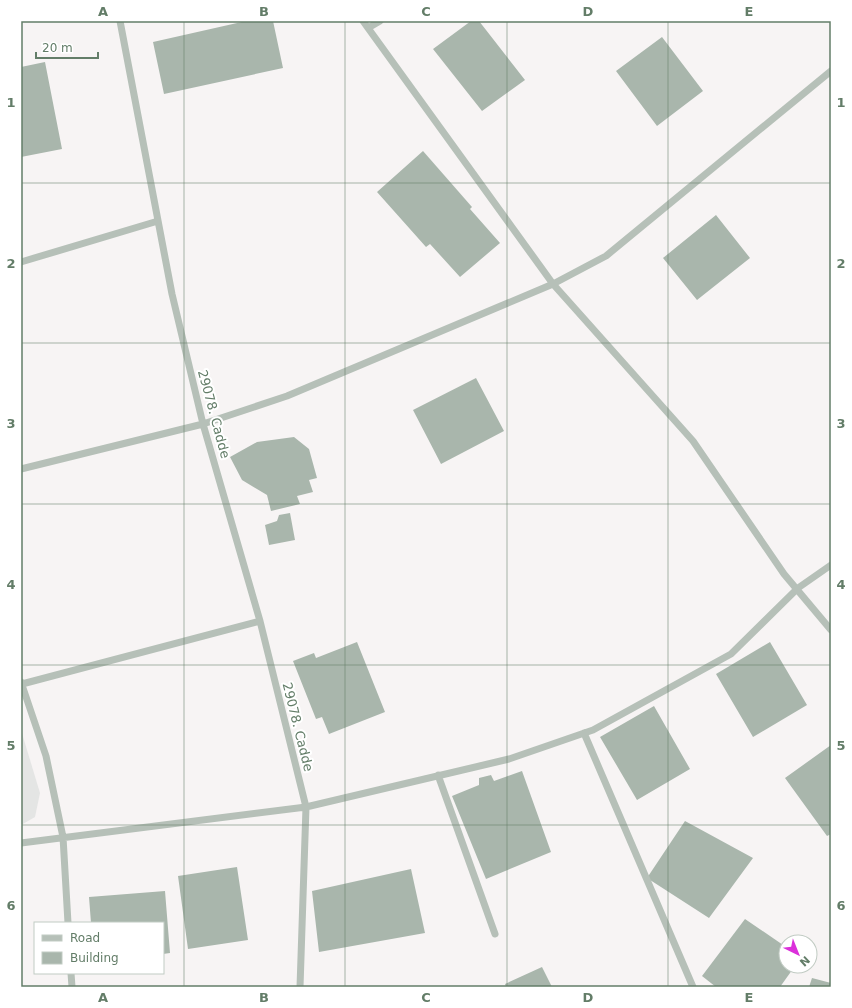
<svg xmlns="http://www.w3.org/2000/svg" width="852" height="1008" viewBox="0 0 852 1008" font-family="'DejaVu Sans',sans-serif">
  <rect width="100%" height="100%" fill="#f7f4f4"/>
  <path fill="#e4e5e4" d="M 21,730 L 40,793 L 35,817 L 21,825 Z"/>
  <path fill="#a9b6ac" d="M 246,21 L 273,21 L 283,68 L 164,94 L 153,42 Z
    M 471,21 L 479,21 L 525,80 L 482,111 L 433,49 Z
    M 662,37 L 703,91 L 657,126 L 616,71 Z
    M 45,62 L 62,149 L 21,157 L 21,67 Z
    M 423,151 L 472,207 L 470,209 L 500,243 L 460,277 L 430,244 L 426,247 L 377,192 Z
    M 716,215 L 750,258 L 697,300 L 663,258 Z
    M 476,378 L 504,431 L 441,464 L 413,410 Z
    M 294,437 L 309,449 L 317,478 L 309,480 L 313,492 L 297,496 L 300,504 L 271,511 L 267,495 L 242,480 L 230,457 L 257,442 Z
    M 290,513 L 295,540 L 269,545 L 265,525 L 277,521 L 279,515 Z
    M 357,642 L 385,712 L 329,734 L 322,717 L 316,719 L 293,661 L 314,653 L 316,658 Z
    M 770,642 L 807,705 L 753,737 L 716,674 Z
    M 654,706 L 690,769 L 637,800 L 600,737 Z
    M 831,745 L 831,834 L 827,836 L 785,778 Z
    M 522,771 L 551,852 L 486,879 L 452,796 L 479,785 L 479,778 L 491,775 L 494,781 Z
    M 685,821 L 753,858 L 709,918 L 647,878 Z
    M 237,867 L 248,940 L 188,949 L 178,876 Z
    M 411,869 L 425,933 L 319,952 L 312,891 Z
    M 165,891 L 170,953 L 163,954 L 163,923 L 91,923 L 89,897 Z
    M 745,919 L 786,947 L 786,966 L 795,966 L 780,987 L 716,987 L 702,976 Z
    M 542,967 L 552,987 L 506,987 L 505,984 Z
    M 812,978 L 831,983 L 831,987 L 809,987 Z"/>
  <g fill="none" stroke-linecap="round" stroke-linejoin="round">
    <path stroke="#b6c0b8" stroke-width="7" d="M 120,21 L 172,294 L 203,424 L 260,621 L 306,807 L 300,987
      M 363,21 L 368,28 L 380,21
      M 368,28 L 553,284 L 693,441 L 784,574 L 831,630
      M 21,262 L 158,221
      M 21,469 L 203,424 L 287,396 L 553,284 L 606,256 L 831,71
      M 21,682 L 46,756 L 63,837 L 68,923
      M 22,684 L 260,621
      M 584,733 L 693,987
      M 438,775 L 495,934
      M 21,843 L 306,807 L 509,759 L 593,730 L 731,654 L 798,588 L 831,565
      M 71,973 L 72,987"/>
  </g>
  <path fill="none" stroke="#637d68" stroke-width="1" stroke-opacity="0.55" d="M 184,21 L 184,987M 345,21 L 345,987M 507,21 L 507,987M 668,21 L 668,987M 21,183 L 831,183M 21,343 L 831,343M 21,504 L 831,504M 21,665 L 831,665M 21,825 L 831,825"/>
  <g text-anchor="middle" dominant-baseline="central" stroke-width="4" stroke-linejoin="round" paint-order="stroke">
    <g font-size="13" fill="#637d68" stroke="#fff">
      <text transform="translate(214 414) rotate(75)">29078. Cadde</text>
      <text transform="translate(298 727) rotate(76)">29078. Cadde</text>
    </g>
  </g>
  <rect width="852" height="1008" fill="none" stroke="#ffffff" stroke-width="44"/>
  <rect x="34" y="922" width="130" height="52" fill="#ffffff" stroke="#c1cbc3"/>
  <rect x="42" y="935" width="20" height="6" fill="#b6c0b8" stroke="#c1cbc3"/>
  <text x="70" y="942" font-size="12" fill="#637d68">Road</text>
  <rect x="42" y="952" width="20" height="12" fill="#a9b6ac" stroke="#c1cbc3"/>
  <text x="70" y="962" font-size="12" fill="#637d68">Building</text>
  <g transform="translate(798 954) rotate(137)"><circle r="19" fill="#ffffff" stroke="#c1cbc3"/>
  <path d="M0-3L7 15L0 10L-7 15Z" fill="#db30da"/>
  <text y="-6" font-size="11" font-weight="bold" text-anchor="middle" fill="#637d68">N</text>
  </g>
  <path d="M36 52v6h62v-6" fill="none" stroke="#637d68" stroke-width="2"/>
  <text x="42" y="52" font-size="12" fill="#637d68" stroke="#ffffff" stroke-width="3" paint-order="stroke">20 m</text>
  <rect x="22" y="22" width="808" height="964" fill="none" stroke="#637d68" stroke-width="1.5"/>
  <g font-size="13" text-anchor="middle" font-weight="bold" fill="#637d68">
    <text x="103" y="16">A</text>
    <text x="264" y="16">B</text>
    <text x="426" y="16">C</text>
    <text x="588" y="16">D</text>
    <text x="749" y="16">E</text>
    <text x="11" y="107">1</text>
    <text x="841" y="107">1</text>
    <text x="11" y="268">2</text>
    <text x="841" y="268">2</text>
    <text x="11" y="428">3</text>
    <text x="841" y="428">3</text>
    <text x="11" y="589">4</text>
    <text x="841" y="589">4</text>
    <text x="11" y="750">5</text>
    <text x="841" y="750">5</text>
    <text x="11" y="910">6</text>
    <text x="841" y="910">6</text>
    <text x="103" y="1002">A</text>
    <text x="264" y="1002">B</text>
    <text x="426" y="1002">C</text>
    <text x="588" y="1002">D</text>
    <text x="749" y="1002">E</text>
  </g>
</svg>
